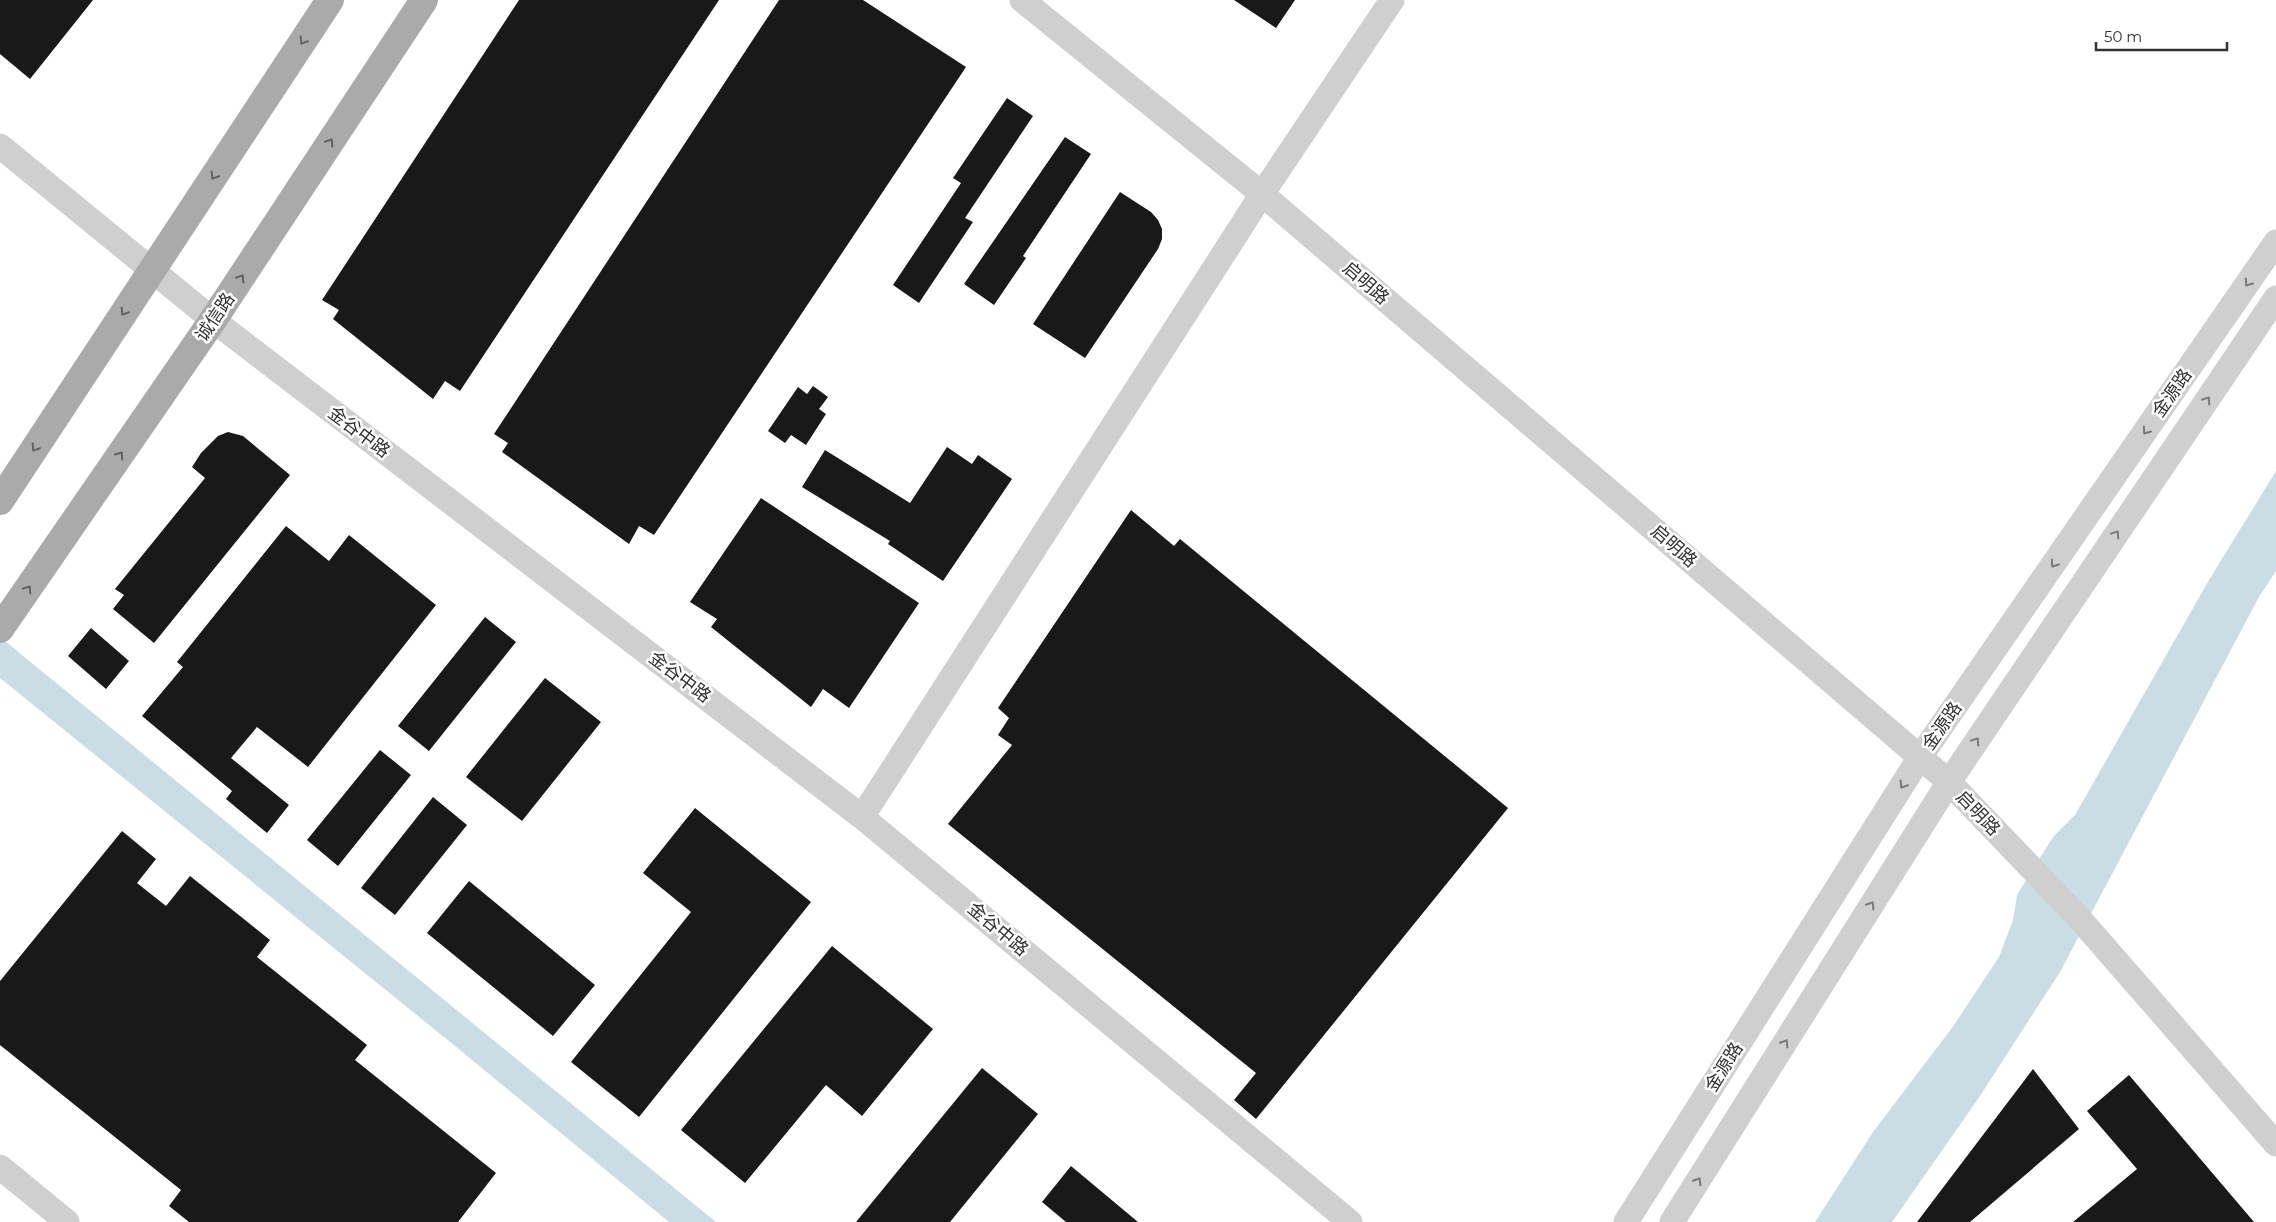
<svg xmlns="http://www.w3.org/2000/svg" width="2276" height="1222" viewBox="0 0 2276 1222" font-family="Montserrat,'Noto Sans SC',sans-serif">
  <rect width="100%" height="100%" fill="#fff"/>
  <path fill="#cadde4" d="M 2276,471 L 2276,571 L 2259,597 L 2060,972 L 1978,1099 L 1892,1222 L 1815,1222 L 1873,1132 L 1952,1028 L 1999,957 L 2013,920 L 2017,895 L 2053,837 L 2075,815 L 2209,580 Z
    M 0,637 L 716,1222 L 669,1222 L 460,1050 L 0,678 Z"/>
  <path fill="#191919" d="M 0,0 L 93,0 L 30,79 L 0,54 Z
    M 519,0 L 719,0 L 460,391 L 445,381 L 433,399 L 333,319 L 339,310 L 322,300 Z
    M 779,0 L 863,0 L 966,67 L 654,535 L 639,526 L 629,544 L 502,452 L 508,443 L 494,434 Z
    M 1234,0 L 1295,0 L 1276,28 Z
    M 1007,98 L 1033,116 L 965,218 L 973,222 L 919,303 L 893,285 L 961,183 L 953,178 Z
    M 1065,137 L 1091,154 L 1023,256 L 1026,258 L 994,305 L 964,284 Z
    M 1120,192 L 1151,212 L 1158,220 L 1162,229 L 1162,239 L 1158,249 L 1085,358 L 1033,324 Z
    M 813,386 L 828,397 L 819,409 L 826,414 L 806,445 L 791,435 L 785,443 L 768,431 L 798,387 L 807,394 Z
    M 228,432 L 243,436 L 290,475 L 154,643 L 113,609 L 124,595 L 115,589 L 205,478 L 192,467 L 201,453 L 218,436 Z
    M 947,447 L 972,464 L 978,455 L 1012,479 L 943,581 L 888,544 L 890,541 L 802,487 L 825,450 L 910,503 Z
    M 761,498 L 919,603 L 849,708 L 823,689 L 811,707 L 711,627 L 717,619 L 690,602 Z
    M 1131,510 L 1174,546 L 1180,539 L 1508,808 L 1256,1119 L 1234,1100 L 1256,1073 L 948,824 L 1012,745 L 998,735 L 1009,718 L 998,708 Z
    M 286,526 L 329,561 L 349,535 L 436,605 L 308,767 L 257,727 L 231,758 L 289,805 L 267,833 L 226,799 L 232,791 L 142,716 L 183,667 L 177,662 Z
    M 485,617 L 516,642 L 429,751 L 398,726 Z
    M 91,628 L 129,661 L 106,689 L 68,656 Z
    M 545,678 L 601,722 L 522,821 L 466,777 Z
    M 380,750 L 411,775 L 338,866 L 307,840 Z
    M 433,797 L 467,825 L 395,915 L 361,888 Z
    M 695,808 L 811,902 L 639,1117 L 571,1062 L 691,912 L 643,873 Z
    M 122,831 L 156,859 L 137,883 L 166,906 L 190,876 L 270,940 L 257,957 L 367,1045 L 355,1060 L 496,1173 L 458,1222 L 189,1222 L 169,1206 L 181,1190 L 0,1045 L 0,981 Z
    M 469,881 L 595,985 L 553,1036 L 427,933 Z
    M 832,946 L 933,1029 L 862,1116 L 826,1085 L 745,1183 L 681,1130 Z
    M 982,1068 L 1038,1114 L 950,1222 L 856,1222 Z
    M 2033,1069 L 2079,1129 L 1970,1222 L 1917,1222 Z
    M 2129,1075 L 2254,1222 L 2073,1222 L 2137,1169 L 2087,1111 Z
    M 1071,1166 L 1138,1222 L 1066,1222 L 1042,1202 Z"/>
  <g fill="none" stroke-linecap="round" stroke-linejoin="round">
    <path stroke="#cfcfcf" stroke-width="25" d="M 1022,0 L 1262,194 L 1949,782 L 2079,918 L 2276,1144
      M 0,146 L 213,320 L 862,817 L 1350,1222
      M 862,817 L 1262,194 L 1392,0
      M 0,1167 L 67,1222
      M 1626,1222 L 1920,757 L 2276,242
      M 1672,1222 L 1949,782 L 2276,298"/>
    <path stroke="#aaa" stroke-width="28" d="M 0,501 L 330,0
      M 0,629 L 213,320 L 424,0"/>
  </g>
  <defs><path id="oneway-chevron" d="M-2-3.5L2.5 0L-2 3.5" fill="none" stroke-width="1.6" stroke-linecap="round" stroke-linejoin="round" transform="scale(1.25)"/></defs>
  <g stroke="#626262">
    <use href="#oneway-chevron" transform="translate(303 41) rotate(123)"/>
    <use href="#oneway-chevron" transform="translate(330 142) rotate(-57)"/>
    <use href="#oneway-chevron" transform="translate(214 176) rotate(123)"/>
    <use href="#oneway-chevron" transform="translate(241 278) rotate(-57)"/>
    <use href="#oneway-chevron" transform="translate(124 312) rotate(123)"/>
    <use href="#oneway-chevron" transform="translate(35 448) rotate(123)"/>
    <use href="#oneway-chevron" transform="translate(120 455) rotate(-55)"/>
    <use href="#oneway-chevron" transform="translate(28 589) rotate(-55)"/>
  </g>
  <g stroke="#797979">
    <use href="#oneway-chevron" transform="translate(2248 283) rotate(125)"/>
    <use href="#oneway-chevron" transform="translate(2207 400) rotate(-56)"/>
    <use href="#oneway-chevron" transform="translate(2146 431) rotate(125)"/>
    <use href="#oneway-chevron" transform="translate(2116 534) rotate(-56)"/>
    <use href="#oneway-chevron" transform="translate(2054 564) rotate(125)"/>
    <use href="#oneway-chevron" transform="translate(1976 741) rotate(-56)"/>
    <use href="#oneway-chevron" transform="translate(1903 785) rotate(122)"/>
    <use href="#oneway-chevron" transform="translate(1871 905) rotate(-58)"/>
    <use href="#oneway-chevron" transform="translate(1785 1043) rotate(-58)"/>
    <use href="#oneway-chevron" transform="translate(1698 1181) rotate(-58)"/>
  </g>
  <g text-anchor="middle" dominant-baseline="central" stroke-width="5" stroke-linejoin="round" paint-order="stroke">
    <g font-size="18" fill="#323232" stroke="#fff">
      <text transform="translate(1366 283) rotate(41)">启明路</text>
      <text transform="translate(215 317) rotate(-56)">诚信路</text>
      <text transform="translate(2172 393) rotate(-55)">金源路</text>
      <text transform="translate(359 432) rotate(37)">金谷中路</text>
      <text transform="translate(1674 546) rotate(41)">启明路</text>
      <text transform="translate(680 677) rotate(37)">金谷中路</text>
      <text transform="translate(1942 726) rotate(-55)">金源路</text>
      <text transform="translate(1978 813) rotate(46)">启明路</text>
      <text transform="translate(998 929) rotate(40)">金谷中路</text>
      <text transform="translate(1724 1067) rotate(-58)">金源路</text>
    </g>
  </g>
  <path d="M2096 42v8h131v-8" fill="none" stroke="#323232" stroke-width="2.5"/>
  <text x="2104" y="42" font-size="15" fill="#323232" stroke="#ffffff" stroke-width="4" paint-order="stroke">50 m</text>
</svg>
